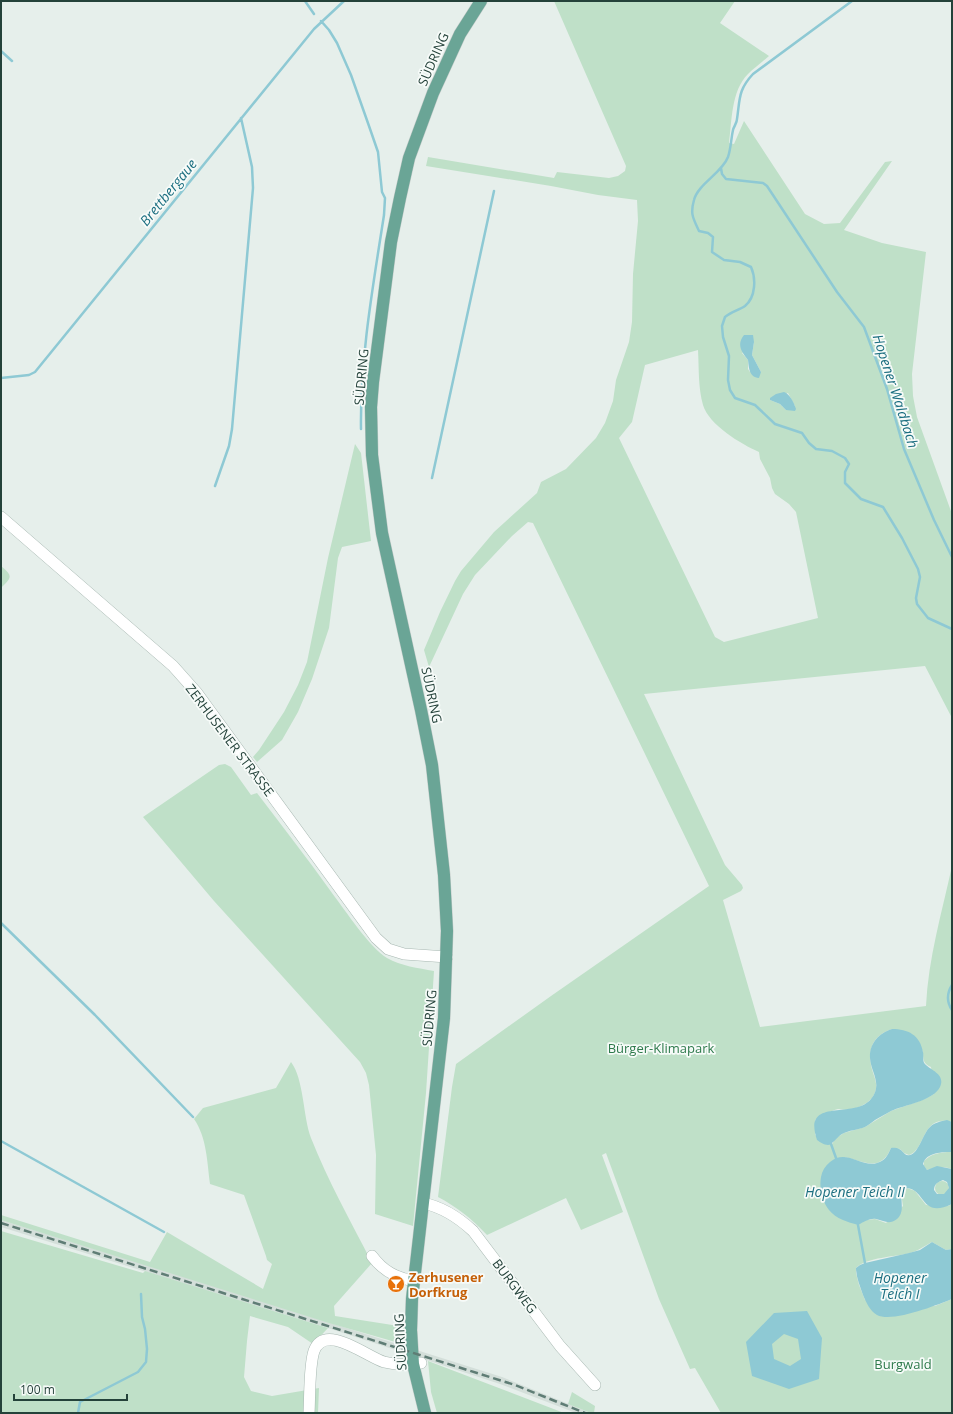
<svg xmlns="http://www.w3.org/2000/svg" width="953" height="1414" viewBox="0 0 953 1414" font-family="'Open Sans',sans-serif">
  <rect width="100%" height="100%" fill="#e6efeb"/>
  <path fill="#d4dfda" d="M 1,1220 L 144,1264 L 502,1377 L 591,1413 L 576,1413 L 500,1384 L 328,1328 L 1,1227 Z"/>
  <path fill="#bfe0c8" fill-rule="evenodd" d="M 554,1 L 735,1 L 720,23 L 769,56 C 762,62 754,68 748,74 C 731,91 732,121 729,143 L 734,144 L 744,121 L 805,214 L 824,224 L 840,223 L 885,162 L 892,161 L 844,230 L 882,243 L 926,252 L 912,374 L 913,396 L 917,417 L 952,514 L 952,718 L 925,666 L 644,694 L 725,865 L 742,885 L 743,888 L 741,891 L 723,900 L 760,1027 L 926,1006 C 928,959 942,912 952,866 L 952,1122 C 921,1114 926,1150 909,1155 L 904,1153 L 900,1149 L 891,1148 C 881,1172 865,1162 845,1157 L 866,1220 L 875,1219 L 886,1223 L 903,1206 C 902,1199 900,1192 907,1188 L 915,1191 L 926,1205 L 948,1206 L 952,1204 L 952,1249 L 946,1250 L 932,1242 C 924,1246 918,1251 910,1253 C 895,1257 867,1257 856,1268 L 856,1273 L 859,1285 L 865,1300 L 935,1306 L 952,1299 L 952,1413 L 721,1413 L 695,1368 L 690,1369 L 659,1299 L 606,1153 L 602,1155 L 623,1212 L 581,1230 L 566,1198 L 487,1235 C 472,1219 457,1207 438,1197 L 452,1087 L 456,1064 L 551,996 L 709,886 L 533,523 L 528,522 L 512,536 L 475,575 L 463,594 L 429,667 L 424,650 L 440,612 L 455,581 L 461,571 L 494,532 L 537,493 L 541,482 L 566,469 L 596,438 L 605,423 L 613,401 L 616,380 L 629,342 L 632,322 L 633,274 L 638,221 L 637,200 L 598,195 L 551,186 L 426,166 L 428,157 L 554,178 L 557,172 L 609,178 L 618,176 L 625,171 L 626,166 ZM 754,342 L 752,355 L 761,372 L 750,372 L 748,369 L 748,360 L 742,353 ZM 698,350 C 699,368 698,388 703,405 C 709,425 741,444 759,452 L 760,459 L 770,478 L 772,488 L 775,494 L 789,504 L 796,512 L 818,618 L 724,642 L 715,637 L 619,438 L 632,422 L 645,365 ZM 788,393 L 795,406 L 786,410 L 780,404 L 770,400 ZM 892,1029 L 923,1051 C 923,1059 923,1064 931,1067 L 934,1094 L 925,1099 L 891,1111 L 865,1127 L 844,1133 L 836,1138 L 832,1144 L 815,1135 L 815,1120 C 822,1117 831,1110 838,1109 C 841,1109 844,1110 847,1110 C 856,1109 866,1105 872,1098 C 881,1085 873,1077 871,1065 C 868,1047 874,1035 892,1029 Z
    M 355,444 L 361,453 L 371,541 L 342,547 L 338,558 L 329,628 L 312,679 L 298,712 L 282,740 L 257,762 L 253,757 L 259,750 L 284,712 L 298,685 L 307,662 L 328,558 Z
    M 1,566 C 13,576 12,577 1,588 Z
    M 225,764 L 231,767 L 251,795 L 257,793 C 282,826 308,859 332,893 C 345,910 370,948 387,958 C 401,966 418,968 434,971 L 426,1093 L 413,1226 L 375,1214 L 376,1155 L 369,1085 L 366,1073 L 360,1062 L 214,901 L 143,817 L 219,765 Z
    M 291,1062 C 304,1079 303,1117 311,1138 C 328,1181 351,1222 372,1263 L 334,1306 L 335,1316 L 405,1327 L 406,1345 L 329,1323 L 1,1220 L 1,1215 L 150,1262 L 167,1232 L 263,1289 L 272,1264 L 267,1260 L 266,1256 L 244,1195 L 210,1184 C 207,1162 207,1138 194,1119 L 203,1108 L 276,1088 Z
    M 947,1152 L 952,1152 L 952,1169 C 945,1166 934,1167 927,1170 L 924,1166 L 924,1161 C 931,1154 938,1153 947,1152 Z
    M935 1188a7 7 0 1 1 14 0a7 7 0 1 1-14 0Z
    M 1,1231 L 143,1273 L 145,1271 L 328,1328 L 313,1344 L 288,1327 L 250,1316 L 247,1341 L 244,1377 L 251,1391 L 272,1396 L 319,1388 L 318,1413 L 1,1413 Z
    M 428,1361 L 564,1413 L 437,1413 L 431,1392 Z
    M 572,1392 L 595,1406 L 594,1413 L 591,1413 L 568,1404 Z"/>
  <path fill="#8ec9d4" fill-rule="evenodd" d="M 744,335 L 753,335 L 754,342 L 752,355 L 761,372 L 759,378 C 749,377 749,368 748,360 C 742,352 736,345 744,335 Z
    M 784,392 C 790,394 794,403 796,409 L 795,411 L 786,410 L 780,404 L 770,400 L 770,398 L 776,394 Z
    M 892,1029 C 908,1029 920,1035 923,1052 C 924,1056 922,1061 925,1064 C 930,1070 946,1074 940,1087 C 933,1101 904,1105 891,1111 C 886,1114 880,1117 875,1120 C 872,1122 869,1125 865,1127 C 858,1130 849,1130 842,1134 C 837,1137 832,1145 828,1145 C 824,1145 820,1142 817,1140 C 802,1096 854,1120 871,1099 C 883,1084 871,1073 870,1058 C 869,1044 879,1033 892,1029 Z
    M 947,1120 L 952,1122 L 952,1152 C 943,1152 926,1152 923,1164 L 927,1170 L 937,1166 L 952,1169 L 952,1204 C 921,1219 926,1190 907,1188 C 895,1194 908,1209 897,1219 C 889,1225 885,1221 876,1219 C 870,1218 864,1222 858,1225 C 848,1222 836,1219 829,1210 C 822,1201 819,1188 821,1177 C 822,1171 825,1166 830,1162 C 846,1148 862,1168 877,1163 C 885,1161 888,1155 891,1148 C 904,1146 902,1157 910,1155 C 919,1153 923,1133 930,1127 C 934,1123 941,1121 947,1120 ZM 943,1180 L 947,1182 L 949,1188 L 944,1194 L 937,1194 L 934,1190 C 934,1184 938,1182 943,1180 Z
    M 932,1242 L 946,1250 L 952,1249 L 952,1299 C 937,1305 892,1323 877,1315 C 870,1311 866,1302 863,1295 C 860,1286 856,1277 856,1268 L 860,1265 L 865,1263 L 909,1253 L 920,1250 Z
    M 807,1311 L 822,1338 L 819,1379 L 789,1389 L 752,1376 L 746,1342 L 774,1313 ZM 784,1334 L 798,1339 L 801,1359 L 790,1366 L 774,1359 L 772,1344 Z"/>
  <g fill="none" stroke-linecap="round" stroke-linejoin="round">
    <path stroke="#8ec9d4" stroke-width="2.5" d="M 305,1 L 314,14
      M 852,1 L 753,74 C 738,90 740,99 737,119 C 737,123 734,126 733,130 C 731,139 731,148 728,157 C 722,173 698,184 694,200 C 690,214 693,218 699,231 L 708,233 L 713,237 L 712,252 L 724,260 L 740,262 L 751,267 C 756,278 756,297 745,306 C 739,310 731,312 725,317 L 722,326 L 723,337 L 729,356 L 728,380 L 730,390 L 735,398 L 755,405 L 775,424 L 802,433 L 809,443 L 816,449 L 832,451 L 845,458 L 849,464 L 845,472 L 845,483 L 861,499 L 883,507 L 902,538 L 918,569 L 920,577 L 916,598 L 917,604 L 928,618 L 952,629
      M 321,21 L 329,30 L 337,43 L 351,75 L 369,126 L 378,152 L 382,192 L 385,198 L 384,215 C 373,286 360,358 361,429
      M 1,51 L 12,61
      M 721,168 L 722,174 L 726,179 L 763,183 L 767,186 L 837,292 L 864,327 L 887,389 L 904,449 L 934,520 L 952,557
      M 1,378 L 29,375 L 35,372 L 314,29 L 344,1
      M 432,478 L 494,191
      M 215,486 L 229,446 L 232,429 L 253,188 L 252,167 L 241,118
      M 1,923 L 95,1015 L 193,1117
      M 952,937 L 952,940
      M 952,985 C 947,993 946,1001 952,1010
      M 1,1141 L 164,1232
      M 831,1144 L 836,1158
      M 858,1225 L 865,1263
      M 78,1413 L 80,1402 L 138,1372 L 146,1362 L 147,1349 L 145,1329 L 142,1317 L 141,1294"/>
    <g stroke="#a8b8b2" stroke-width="12">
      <path id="minor" d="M 1,517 L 173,666 L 197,693 L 213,715 L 376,938 L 388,949 L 404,954 L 447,957
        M 423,1203 C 442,1207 459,1218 473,1231 L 560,1346 L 595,1385
        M 372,1256 C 383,1271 396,1278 414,1281
        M 309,1413 C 310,1397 309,1366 314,1351 C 325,1322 367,1357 384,1362 C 396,1365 409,1365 421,1363"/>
    </g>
    <g stroke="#c2cac8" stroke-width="13">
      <path id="major" d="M 425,1413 L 413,1364 L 411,1330 L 412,1299 L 444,1018 L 447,931 L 444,875 L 432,765 L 421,710 L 382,533 L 372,455 L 371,407 L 373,382 L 391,242 L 400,198 L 409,158 L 433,93 L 460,34 L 481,1"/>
    </g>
    <use href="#minor" stroke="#fff" stroke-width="11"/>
    <use href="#major" stroke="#6aa596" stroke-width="12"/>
    <path stroke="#5f7d75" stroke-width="2.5" stroke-dasharray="8 4" stroke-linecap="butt" d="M 1,1223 L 515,1385 L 585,1413"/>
  </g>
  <defs>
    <g id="bar-disc" transform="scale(0.9)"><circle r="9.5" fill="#e8710a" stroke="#f7fbf9"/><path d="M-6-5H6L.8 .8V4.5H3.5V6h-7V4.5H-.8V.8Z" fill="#fff"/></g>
  </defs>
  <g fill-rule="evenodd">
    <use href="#bar-disc" x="396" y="1284"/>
  </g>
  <g text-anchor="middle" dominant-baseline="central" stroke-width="3.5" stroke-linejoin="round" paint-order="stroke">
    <g font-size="13" fill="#24423a" stroke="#f7fbf9">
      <text transform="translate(433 59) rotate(-66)">SÜDRING</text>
      <text transform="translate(361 377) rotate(-85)">SÜDRING</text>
      <text transform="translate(432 695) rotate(78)">SÜDRING</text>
      <text transform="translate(230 740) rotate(53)">ZERHUSENER STRASSE</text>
      <text transform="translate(429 1018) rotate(-85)">SÜDRING</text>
      <text transform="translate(515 1286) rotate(53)">BURGWEG</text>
      <text transform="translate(400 1342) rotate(-93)">SÜDRING</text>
    </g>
    <g font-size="13" fill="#2d7a4b" stroke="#f7fbf9">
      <text x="661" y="1048">Bürger-Klimapark</text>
      <text x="903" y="1364">Burgwald</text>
    </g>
    <g font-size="13" font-weight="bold" fill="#c56008" stroke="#f7fbf9" text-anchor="start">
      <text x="409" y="1277">Zerhusener<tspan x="409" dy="15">Dorfkrug</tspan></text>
    </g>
    <g font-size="14" font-style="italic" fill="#1c6f80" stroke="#f7fbf9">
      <text transform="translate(168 192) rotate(-51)">Brettbergaue</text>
      <text transform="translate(896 391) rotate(72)">Hopener Waldbach</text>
      <text x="855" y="1191">Hopener Teich II</text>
      <text x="900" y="1277">Hopener<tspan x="900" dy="16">Teich I</tspan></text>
    </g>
  </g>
  <rect width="953" height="1414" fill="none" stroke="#24423a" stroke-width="4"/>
  <path d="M14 1394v6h113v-6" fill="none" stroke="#24423a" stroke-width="2"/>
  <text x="20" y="1394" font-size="12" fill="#24423a" stroke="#f7fbf9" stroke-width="3" paint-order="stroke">100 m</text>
</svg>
